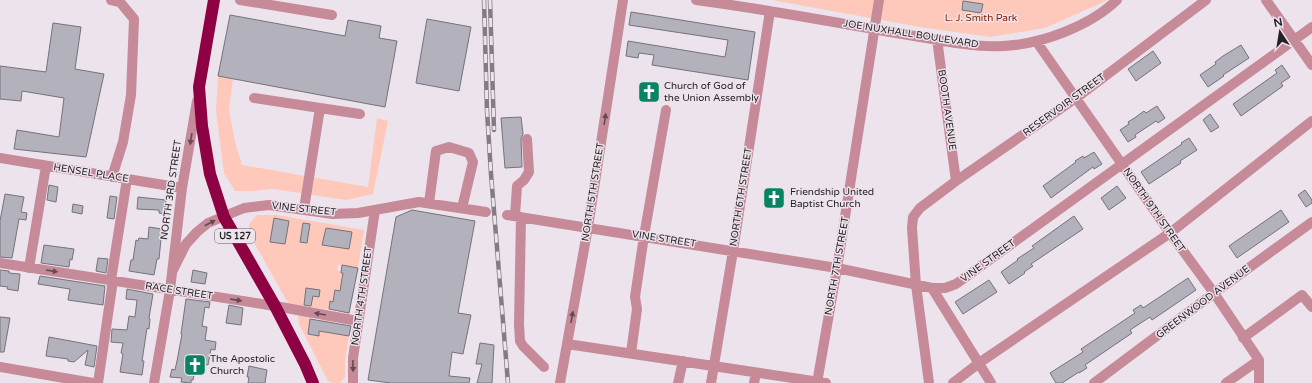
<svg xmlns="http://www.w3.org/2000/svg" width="1312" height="383" viewBox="0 0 1312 383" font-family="'Varela Round',sans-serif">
  <rect width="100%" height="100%" fill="#ede3ec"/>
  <path fill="#fec9ba" d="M 772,0 L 1108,0 L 1045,28 L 990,37 L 920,27 Z
    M 218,76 L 233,79 L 229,109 L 235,142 L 242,165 L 368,187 L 377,118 L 388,121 L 373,194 L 346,200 L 273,189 L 252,191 L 235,191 L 224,173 L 216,111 Z
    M 257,215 L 277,215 L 364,230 L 358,268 L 338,265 L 337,270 L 341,271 L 341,273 L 357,275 L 349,314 L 342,312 L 342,311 L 289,305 L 250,235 L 249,224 Z
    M 298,314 L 310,317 L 308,334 L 319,335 L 321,319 L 332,320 L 330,333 L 349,336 L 345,360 L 345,377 L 340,383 L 333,383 L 328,381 L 299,324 Z"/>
  <path fill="#b3b1bb" stroke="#74727b" d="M 963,1 L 983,4 L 981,13 L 962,10 Z
    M 631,12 L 755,32 L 748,80 L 652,65 L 654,55 L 639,53 L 638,58 L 626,56 L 628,41 L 725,57 L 728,40 L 629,25 Z
    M 230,15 L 345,36 L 348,20 L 381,26 L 379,38 L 397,41 L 385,107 L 218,76 Z
    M 427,19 L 471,27 L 459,91 L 416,83 Z
    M 53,23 L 81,27 L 75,69 L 104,74 L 86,157 L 14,149 L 17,130 L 59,137 L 64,98 L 22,91 L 21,101 L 0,99 L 0,66 L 46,72 Z
    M 1241,45 L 1249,58 L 1223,75 L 1224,76 L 1208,87 L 1200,75 L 1216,64 L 1215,62 L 1223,56 Z
    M 1153,51 L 1161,63 L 1136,81 L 1128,69 Z
    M 1282,65 L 1290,77 L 1281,83 L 1283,86 L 1241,116 L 1233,104 L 1277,73 L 1275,70 Z
    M 1157,106 L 1165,118 L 1158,123 L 1156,121 L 1135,135 L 1136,137 L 1128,142 L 1120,130 L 1129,124 L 1128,122 L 1136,117 L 1144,111 L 1146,113 Z
    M 1210,114 L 1219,127 L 1211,132 L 1203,120 Z
    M 521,117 L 523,134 L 521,139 L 522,167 L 505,168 L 501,118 Z
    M 1189,138 L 1197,150 L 1180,161 L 1181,163 L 1149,184 L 1141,172 L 1182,144 L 1181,143 Z
    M 1094,152 L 1102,164 L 1094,169 L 1093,167 L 1051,198 L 1043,186 L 1076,162 L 1075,161 L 1083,156 L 1084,158 Z
    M 49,185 L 58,187 L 56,202 L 47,200 Z
    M 1117,186 L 1126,198 L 1109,210 L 1101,198 Z
    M 1305,190 L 1312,200 L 1312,203 L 1306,207 L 1298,195 Z
    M 5,194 L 24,197 L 21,212 L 27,213 L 26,220 L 19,219 L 12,258 L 0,257 L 0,221 Z
    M 110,196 L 117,197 L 114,219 L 107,218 Z
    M 138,197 L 166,200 L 165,207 L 167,207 L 166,214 L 159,213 L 159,210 L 137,209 Z
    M 73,204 L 83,206 L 82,214 L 72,212 Z
    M 412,210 L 475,221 L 458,313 L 471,315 L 463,354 L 452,352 L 449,376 L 470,378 L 469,383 L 391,383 L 368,380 L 396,217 Z
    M 1281,210 L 1289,222 L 1237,258 L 1229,246 Z
    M 1074,216 L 1083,229 L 1031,264 L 1033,266 L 1024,272 L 1025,273 L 1009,284 L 1001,272 L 1018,260 L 1017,259 L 1034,248 L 1032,246 Z
    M 274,218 L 289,221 L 285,244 L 270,242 Z
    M 303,223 L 310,224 L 307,243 L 300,242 Z
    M 149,227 L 162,229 L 159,259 L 157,259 L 154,275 L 129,271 L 131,260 L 133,260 L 136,240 L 138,241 L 139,238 L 148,239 Z
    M 326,228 L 352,232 L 349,249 L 322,245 Z
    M 44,245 L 74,249 L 72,260 L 70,259 L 69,267 L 41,263 Z
    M 98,258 L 108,259 L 106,273 L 96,271 Z
    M 342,265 L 358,268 L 349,313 L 329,309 L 330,301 L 333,302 L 335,290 L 340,291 L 343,273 L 341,273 Z
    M 0,270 L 9,271 L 9,273 L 20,274 L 18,291 L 7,289 L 8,287 L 0,286 Z
    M 193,270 L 207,273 L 205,284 L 191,282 Z
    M 40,276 L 105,286 L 103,305 L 68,300 L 70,289 L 38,284 Z
    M 1188,278 L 1196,290 L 1152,320 L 1150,317 L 1130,330 L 1132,333 L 1085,365 L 1087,368 L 1079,373 L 1079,372 L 1062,383 L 1056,383 L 1050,373 L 1083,352 L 1081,349 L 1135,313 L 1133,310 L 1141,305 L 1143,308 Z
    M 989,280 L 997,292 L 963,314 L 955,302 Z
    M 306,288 L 320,290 L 319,297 L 313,296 L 311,306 L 304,305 Z
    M 127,289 L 153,294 L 149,318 L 150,319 L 149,329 L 147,328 L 142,361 L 144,361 L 142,375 L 120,372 L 123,354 L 121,353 L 123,343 L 111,342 L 112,329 L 127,330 L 129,316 L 135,317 L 137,300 L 126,299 Z
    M 186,299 L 210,302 L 209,308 L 205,307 L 202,326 L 207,327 L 205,340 L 216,342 L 215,350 L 211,349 L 208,365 L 200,363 L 199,372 L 195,371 L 193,380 L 191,380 L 191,383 L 181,382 L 182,378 L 170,377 L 172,369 L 175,370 L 177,361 L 182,334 L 181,334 Z
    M 229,305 L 243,308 L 241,325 L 226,323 Z
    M 0,317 L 10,318 L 4,352 L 0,352 Z
    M 310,319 L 351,326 L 349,336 L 319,331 L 319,336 L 308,334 Z
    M 49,337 L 97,346 L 94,367 L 85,365 L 88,350 L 74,362 L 68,361 L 68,359 L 46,356 Z
    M 480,343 L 494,345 L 492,383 L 477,383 L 482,364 L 476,364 Z
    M 249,366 L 267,370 L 265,383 L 248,383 L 249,377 L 247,377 Z"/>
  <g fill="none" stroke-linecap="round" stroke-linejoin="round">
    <path stroke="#c68a99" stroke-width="10" d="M 111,0 L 120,2 L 134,19 L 131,95 L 123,142 L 112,177
      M 240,0 L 332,15
      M 696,0 C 765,9 833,22 902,34 C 933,39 973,48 1004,46 C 1042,44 1090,26 1117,0
      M 1266,0 L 1312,65
      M 937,39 L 956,181
      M 1036,41 L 1170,233 L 1214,293 L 1259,360 L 1259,383
      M 254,98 L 320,108 L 304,209
      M 320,108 L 360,114
      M 0,158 L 182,188
      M 429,203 L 436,151 L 449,147 L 469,153 L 473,162 L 462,208
      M 507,215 L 837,268 L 932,288 L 945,288 L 956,284 L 1312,27
      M 515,216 L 517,186 L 524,180 L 529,172 L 527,139
      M 521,217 L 519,324 L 520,341 L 523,346 L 544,367
      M 0,263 L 275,306 L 358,321
      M 29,268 L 46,166
      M 173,270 L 186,244 L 197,232 L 208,223 L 244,208 L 269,205 L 333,214 L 358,213 L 419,202 L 486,212
      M 932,288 L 991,383
      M 1243,338 L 1302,295 L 1312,307
      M 567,344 L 826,383
      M 631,353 L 637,309 L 635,297 L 644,236 L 666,110
      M 0,367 L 93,383
      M 98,383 L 112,287 L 111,280 L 127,179
      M 154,383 L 170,290 L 182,188 L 197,101
      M 353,383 L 353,358 L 375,210
      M 560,383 L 588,227 L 623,0
      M 678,383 L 683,361
      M 711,383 L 733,251 L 770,11
      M 754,383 L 756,373
      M 817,383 L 837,268 L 879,0
      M 929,383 L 916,285 L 912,228 L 913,217 L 920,208 L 956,181 L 1076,98 L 1206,0
      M 953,383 L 979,363 L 1170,233 L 1312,121
      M 1094,383 L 1214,293 L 1312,222
      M 1226,383 L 1259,360"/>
    <path stroke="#8e0143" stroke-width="12" d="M 214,0 L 199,87 L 202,126 L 210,174 L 224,217 L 275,306 L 305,364 L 313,383"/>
    <g stroke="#837c82" stroke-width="4.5">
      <path id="rail" d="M 484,0 L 487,111 L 491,174 L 508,383
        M 490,0 L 494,130"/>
    </g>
    <use href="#rail" stroke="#ede3ec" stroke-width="3" stroke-dasharray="9" stroke-linecap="butt"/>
  </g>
  <defs><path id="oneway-solid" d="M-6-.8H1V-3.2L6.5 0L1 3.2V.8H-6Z"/></defs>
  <g fill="#654a52">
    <use href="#oneway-solid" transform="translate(605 119) rotate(-81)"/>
    <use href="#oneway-solid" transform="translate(191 139) rotate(99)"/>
    <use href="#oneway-solid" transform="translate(210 223) rotate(-28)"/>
    <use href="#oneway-solid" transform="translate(52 271) rotate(9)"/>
    <use href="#oneway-solid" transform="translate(236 300) rotate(9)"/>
    <use href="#oneway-solid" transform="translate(320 314) rotate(-170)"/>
    <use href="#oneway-solid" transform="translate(572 317) rotate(-80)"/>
    <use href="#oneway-solid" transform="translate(353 366) rotate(89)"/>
  </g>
  <defs>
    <g id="church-square" transform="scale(1.15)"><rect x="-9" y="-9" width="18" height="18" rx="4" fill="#088464" stroke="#ede3ec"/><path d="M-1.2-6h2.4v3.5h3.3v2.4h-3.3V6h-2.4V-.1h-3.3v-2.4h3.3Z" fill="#fff"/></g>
  </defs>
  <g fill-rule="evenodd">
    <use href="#church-square" x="649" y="92"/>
    <use href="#church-square" x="774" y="198"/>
    <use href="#church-square" x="195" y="365"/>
  </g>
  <g text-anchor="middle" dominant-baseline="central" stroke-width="3" stroke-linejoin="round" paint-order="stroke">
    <rect fill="#ede3ec" stroke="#605a5f" stroke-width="1" x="215" y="229" width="40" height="14" rx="3"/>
    <g font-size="9" font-weight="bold" fill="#242023">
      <text x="235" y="236">US 127</text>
    </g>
    <g font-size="10" fill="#7f1c00" stroke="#ede3ec">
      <text x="981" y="18">L. J. Smith Park</text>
    </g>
    <g font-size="10" fill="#242023" stroke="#ede3ec">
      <text transform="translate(911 34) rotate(9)">JOE NUXHALL BOULEVARD</text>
      <text transform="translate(1064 105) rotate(-36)">RESERVOIR STREET</text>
      <text transform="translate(947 110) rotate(82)">BOOTH AVENUE</text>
      <text transform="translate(91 173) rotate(9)">HENSEL PLACE</text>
      <text transform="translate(171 190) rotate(-82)">NORTH 3RD STREET</text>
      <text transform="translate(593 192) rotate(-81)">NORTH 5TH STREET</text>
      <text transform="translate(741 197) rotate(-81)">NORTH 6TH STREET</text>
      <text transform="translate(304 209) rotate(6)">VINE STREET</text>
      <text transform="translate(1154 210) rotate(55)">NORTH 9TH STREET</text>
      <text transform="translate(664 239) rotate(9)">VINE STREET</text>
      <text transform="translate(988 261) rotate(-36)">VINE STREET</text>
      <text transform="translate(837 266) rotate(-80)">NORTH 7TH STREET</text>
      <text transform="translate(179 291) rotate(9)">RACE STREET</text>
      <text transform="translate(362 296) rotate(-82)">NORTH 4TH STREET</text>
      <text transform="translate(1203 302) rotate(-37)">GREENWOOD AVENUE</text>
    </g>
    <g font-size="10" fill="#242023" stroke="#ede3ec" text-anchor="start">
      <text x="664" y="86">Church of God of<tspan x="664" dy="12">the Union Assembly</tspan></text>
      <text x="790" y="192">Friendship United<tspan x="790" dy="12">Baptist Church</tspan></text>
      <text x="210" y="359">The Apostolic<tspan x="210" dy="12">Church</tspan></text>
    </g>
  </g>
  <g transform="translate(1280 32) rotate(348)" stroke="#ede3ec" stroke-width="3" paint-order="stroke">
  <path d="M0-3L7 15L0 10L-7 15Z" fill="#242023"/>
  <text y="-6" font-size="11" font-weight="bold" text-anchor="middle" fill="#242023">N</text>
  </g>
</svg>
